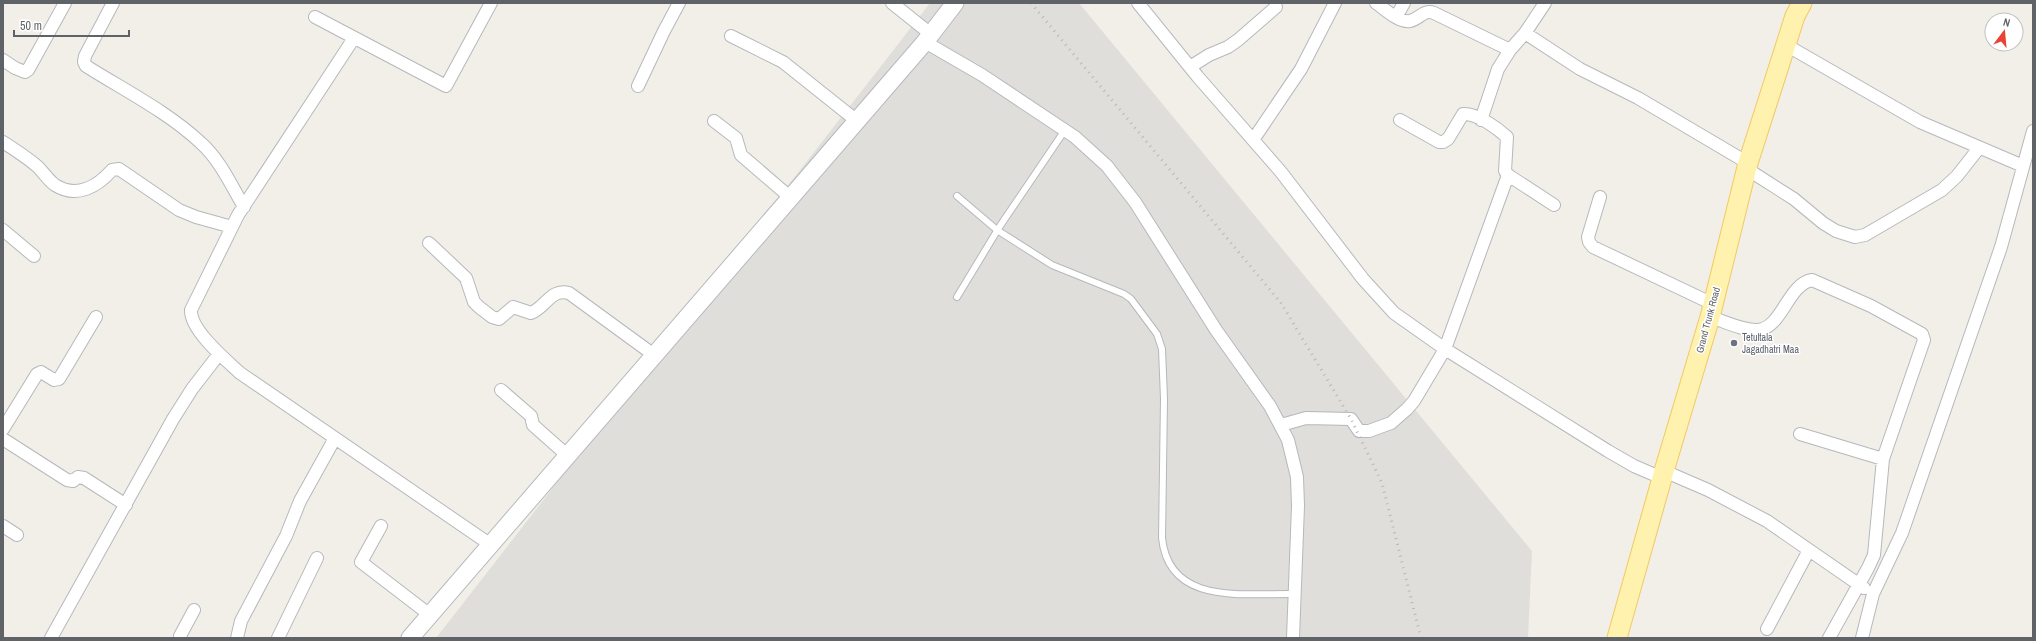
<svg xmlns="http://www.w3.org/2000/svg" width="2036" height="641" viewBox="0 0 2036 641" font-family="'Archivo Narrow',sans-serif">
  <rect width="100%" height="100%" fill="#f1efe8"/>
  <path fill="#e0deda" d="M 930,3 L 1079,3 L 1532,551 L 1528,638 L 436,638 Z"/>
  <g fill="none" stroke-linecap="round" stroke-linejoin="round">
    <g stroke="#b5b8bc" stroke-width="8">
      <path id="lane" d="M 957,196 L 997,230 L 1052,265 L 1124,294 L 1131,299 L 1157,334 L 1162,349 L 1164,399 L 1162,538 C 1169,606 1244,593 1294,594
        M 957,297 L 1000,226 L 1065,130"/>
    </g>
    <g stroke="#b5b8bc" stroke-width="14">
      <path id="street" d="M 113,3 L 85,56 L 84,62 L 86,66 C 124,90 168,112 201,143 C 220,160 231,185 244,207
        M 892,3 L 932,35
        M 1138,3 L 1198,77 L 1281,172 L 1363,279 L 1394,313 L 1445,349 L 1608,451 L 1634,466 L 1662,478
        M 1376,3 C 1385,9 1399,23 1410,21 C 1420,19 1423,9 1434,13 L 1510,50
        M 315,17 L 446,86 L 491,3
        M 1396,17 L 1404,3
        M 1525,33 L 1580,69 L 1638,98 L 1748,163
        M 731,36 L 783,62 L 857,121
        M 354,38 L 238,215 L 191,310 C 190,330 226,360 240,373 L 491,545
        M 925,42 L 982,75 L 1075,137 L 1107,166 L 1135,202 L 1216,330 L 1270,406 L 1288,440 L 1297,477 L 1298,506 L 1293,638
        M 1786,45 L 1920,122 L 2023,166
        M 3,60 L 15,68 L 25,72 L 28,70 L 65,3
        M 1190,67 L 1209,55 L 1228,47 L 1238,40 L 1276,7
        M 638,86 L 664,31 L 679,3
        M 1400,120 L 1439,142 L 1443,142 L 1448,139 L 1463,114 C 1477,113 1497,128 1507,137 L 1505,171 L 1508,175 L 1554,205
        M 1481,120 L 1498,69 L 1510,50 L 1525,33 L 1545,3
        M 714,121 L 736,138 L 741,155 L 791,198
        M 1253,140 L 1301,69 L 1335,3
        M 3,142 C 15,150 28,158 38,167 C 44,173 48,180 55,185 C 77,199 98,186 112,170 L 119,169 L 179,210 L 196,217 L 232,227
        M 1747,169 L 1794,199 L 1823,223 L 1836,231 L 1855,237 L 1865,235 L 1942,190 L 1957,176 L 1979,148
        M 1600,197 L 1588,237 L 1589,242 L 1593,247 L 1713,304
        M 3,230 L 34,256
        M 429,243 L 466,278 L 474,302 L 479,307 L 492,317 L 499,319 L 513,307 L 531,313 C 546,307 551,288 569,293 L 654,355
        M 1710,317 C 1724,321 1743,331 1758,330 C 1782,328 1788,284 1812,280 L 1871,306 L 1922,334 L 1924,340 L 1883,459 L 1874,555 L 1868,568 L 1829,638
        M 501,390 L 531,416 L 533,425 L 568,456
        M 1281,425 L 1306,418 L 1351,419 L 1359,431 L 1369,431 L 1391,423 L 1407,409 L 1414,401 L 1445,349 L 1508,175
        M 3,429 L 37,374 L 41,372 L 54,380 L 59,379 L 96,317
        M 1800,434 L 1883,459
        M 3,439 L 67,480 L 73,481 L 78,477 L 84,478 L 126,505
        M 1664,471 L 1708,490 L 1767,521 L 1864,588
        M 3,526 L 17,535
        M 381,526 L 361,562 L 430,615
        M 1767,629 L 1809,550
        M 51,638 L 173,419 L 192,389 L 219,354
        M 181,638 L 180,636 L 194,610
        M 237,638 L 241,621 L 286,536 L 300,501 L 335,438
        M 278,638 L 317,558
        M 1862,638 L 1873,594 L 1902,533 L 2001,247 L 2033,131"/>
    </g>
    <g stroke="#b6babf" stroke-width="19">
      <path id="secondary" d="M 410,638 L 925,42 L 955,3"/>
    </g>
    <g stroke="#f2c960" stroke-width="21">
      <path id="primary" d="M 1617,638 L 1664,471 L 1710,317 L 1748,163 L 1795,16 L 1802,3"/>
    </g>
    <use href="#lane" stroke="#fff" stroke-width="6"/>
    <use href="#street" stroke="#fff" stroke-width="12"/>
    <use href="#secondary" stroke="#fff" stroke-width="17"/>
    <use href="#primary" stroke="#fff2af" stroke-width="19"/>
    <path stroke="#b6b7b8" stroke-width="3" stroke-dasharray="1 5" stroke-linecap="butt" d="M 1031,3 L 1281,303 L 1351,419 L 1382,483 L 1421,638"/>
  </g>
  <circle fill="#6b7280" stroke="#fff" stroke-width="1.5" cx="1734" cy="343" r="4"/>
  <g text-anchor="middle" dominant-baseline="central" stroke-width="3" stroke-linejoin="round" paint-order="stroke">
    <g font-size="10" fill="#5f6368" stroke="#fff">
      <text transform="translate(1708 320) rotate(-75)">Grand Trunk Road</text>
    </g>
    <g font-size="10" fill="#5b616d" stroke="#fff" text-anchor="start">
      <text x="1742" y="337">Tetultala<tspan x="1742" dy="12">Jagadhatri Maa</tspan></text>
    </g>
  </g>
  <rect width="2036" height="641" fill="none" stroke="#5f6368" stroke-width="8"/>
  <g transform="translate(2004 32) rotate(16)"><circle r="19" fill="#ffffff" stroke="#bfc1c3"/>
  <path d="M0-3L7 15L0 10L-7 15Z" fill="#ea4335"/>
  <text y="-6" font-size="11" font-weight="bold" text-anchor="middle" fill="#5f6368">N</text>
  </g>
  <path d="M14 30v6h115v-6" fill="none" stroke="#5f6368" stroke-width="2"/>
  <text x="20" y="30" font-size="12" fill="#5f6368" stroke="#ffffff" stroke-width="3" paint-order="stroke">50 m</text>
</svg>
